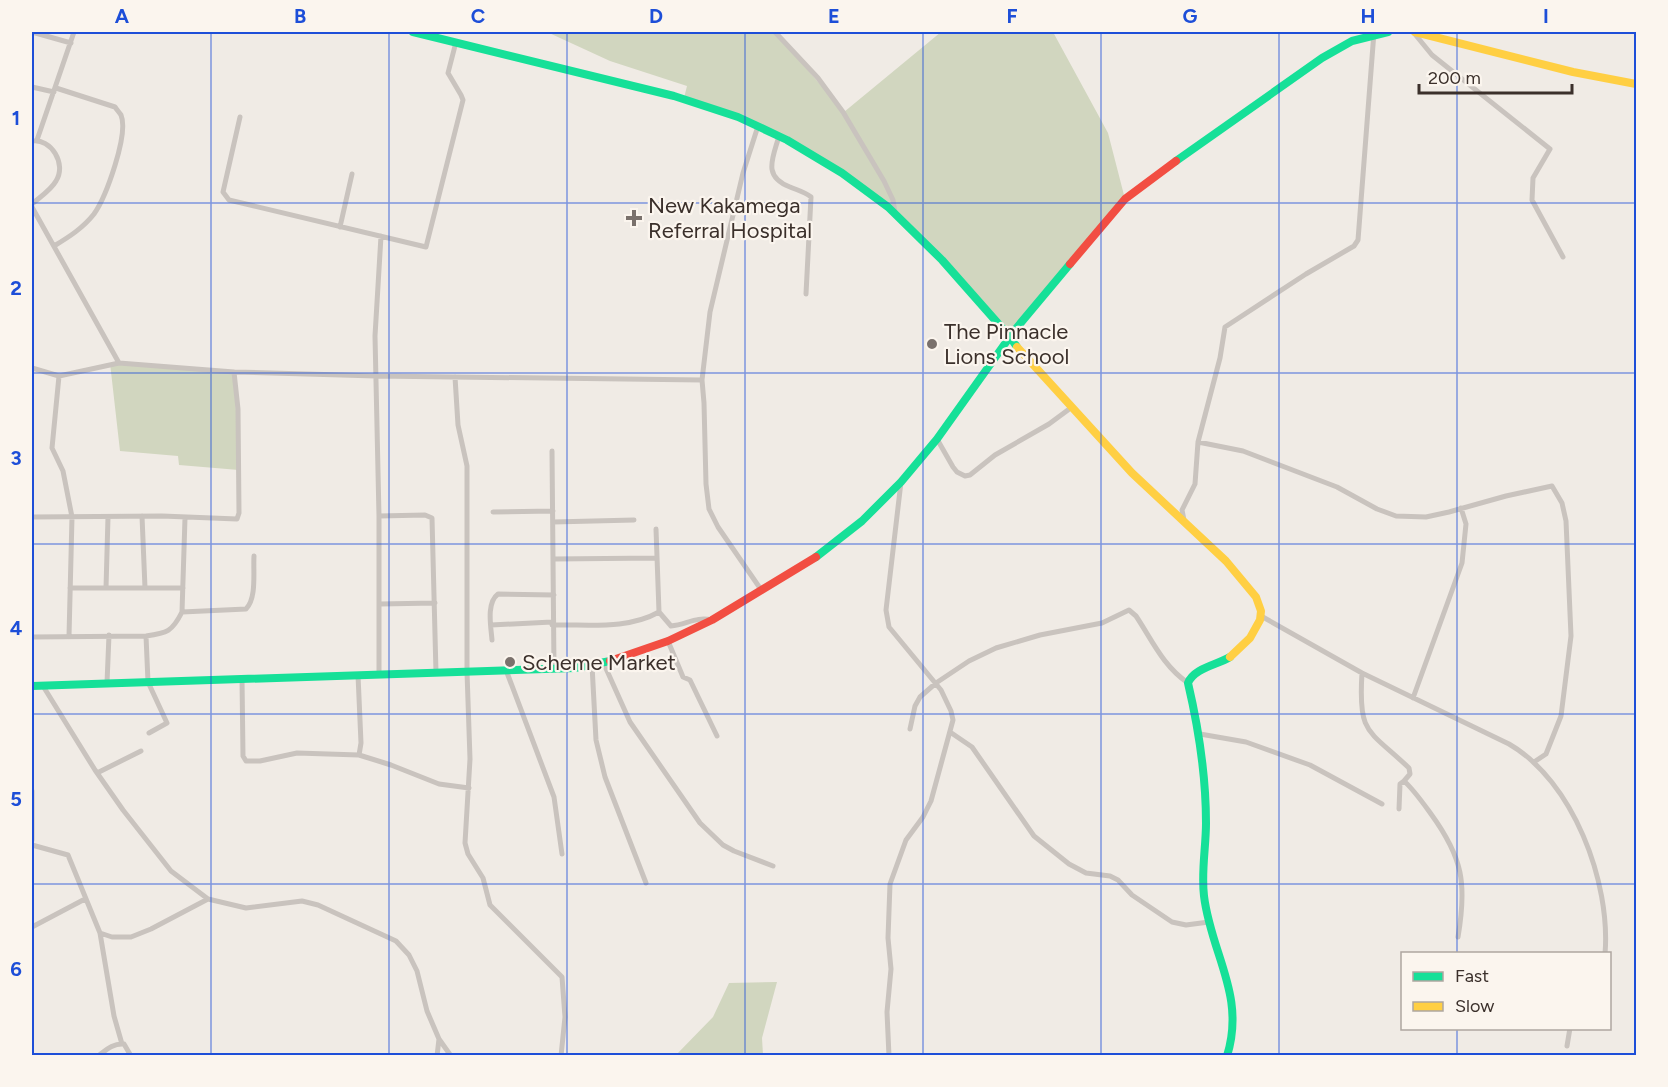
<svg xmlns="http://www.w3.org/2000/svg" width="1668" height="1087" viewBox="0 0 1668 1087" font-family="Figtree,sans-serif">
  <rect width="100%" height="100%" fill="#f0ebe5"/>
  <path fill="#d1d6bf" d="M 547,32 L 775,32 L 844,112 L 941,32 L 1053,32 L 1108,133 L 1125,199 L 1010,337 L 897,212 L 774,132 L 684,98 L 687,86 L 610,61 Z
    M 110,363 L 234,371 L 239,470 L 179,465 L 178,456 L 120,451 Z
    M 777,982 L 762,1038 L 763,1055 L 676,1055 L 713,1017 L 729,983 Z"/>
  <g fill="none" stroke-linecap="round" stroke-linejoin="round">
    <path stroke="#c9c3be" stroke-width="5" d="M 32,32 L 71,43
      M 775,32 L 818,78 L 843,112 L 884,181 L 893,200 L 895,213
      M 1414,33 L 1432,55 L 1550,149 L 1533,178 L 1532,200 L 1563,257
      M 32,87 L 54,92
      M 240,117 L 223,192 L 229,200 L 426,247 L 463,100 L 461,95 L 448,73 L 456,42
      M 758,126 L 743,173 L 710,312 L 702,380 L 704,403 L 706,484 L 709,509 L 718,527 L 762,591
      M 779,136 C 773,158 762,176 790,187 C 797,190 805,192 811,197 L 806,294
      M 37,140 L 74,32
      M 32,141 C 51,138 67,164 56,181 C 51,190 40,197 32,204
      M 32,207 L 119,363
      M 340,227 L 352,174
      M 54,246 C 69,237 83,228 94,214 C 106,197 129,134 121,115 C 119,112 117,110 115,107 L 56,88
      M 32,368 L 59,376 L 119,363 L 234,372 L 376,376 L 702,380
      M 59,376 L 52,448 L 63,471 L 72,517 L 69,636
      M 455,377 L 458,425 L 467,466 L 467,672 L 470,759 L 465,843 L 468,854 L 483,878 L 490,905 L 562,977 L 565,1017 L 561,1056
      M 937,439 L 953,467 L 957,472 L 965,476 L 970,475 L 995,455 L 1049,424 L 1072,407
      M 1198,442 L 1243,451 L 1337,487 L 1377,509 L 1396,516 L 1426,517 L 1449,512 L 1506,496 L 1552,486 L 1562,503 L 1566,521 L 1571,636 L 1561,716 L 1546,754 L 1534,762
      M 552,451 L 554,668
      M 493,512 L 553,511
      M 142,516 L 145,588
      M 379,516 L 425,515 L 432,518 L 436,673
      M 32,517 L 162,516 L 237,519 L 239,513 L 238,409 L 234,372
      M 1184,520 L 1182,510 L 1195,484 L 1198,442 L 1220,358 L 1225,327 L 1306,274 L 1354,246 L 1358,240 L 1374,32
      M 553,522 L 634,520
      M 656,529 L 659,612 L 671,626 C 686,625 696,616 712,620
      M 554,559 L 657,558
      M 70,588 L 183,588
      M 106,588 L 108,517
      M 380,604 L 435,603
      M 182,612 L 246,609 C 257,598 253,571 254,556
      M 1261,616 L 1362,673 L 1509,744 C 1573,781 1611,882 1605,954
      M 491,625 L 552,622
      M 552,625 C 588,624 627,630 659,612
      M 146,636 L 148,682 L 167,723 L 149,733
      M 32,637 L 146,636 C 167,633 172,632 182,612 L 185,518
      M 492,640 C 491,627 486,603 498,594 L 554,595
      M 668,641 L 683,677 L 690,680 L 717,736
      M 604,664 L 630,722 L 700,823 L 723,845 L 734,851 L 773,866
      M 592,665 L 596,740 L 605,777 L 646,883
      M 506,670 L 554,797 L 562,854
      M 379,673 L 379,516 L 375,336 L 381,236
      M 1362,673 C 1358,735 1368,729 1409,768 L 1410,774 L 1404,781
      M 358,675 L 361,743 L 359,755 L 391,765 L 439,784 L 469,788
      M 242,679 L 243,756 L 246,761 L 260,761 L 297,753 L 359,755
      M 107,683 L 109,635
      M 43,686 L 95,770 L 123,810 L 171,871 L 208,899 L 246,908 L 302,901 L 318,905 L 396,941 L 409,955 L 417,971 L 427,1011 L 439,1039 L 451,1056
      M 1413,698 L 1462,563 L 1466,524 L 1461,508
      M 910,729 L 915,706 L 920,697 L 936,683 L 969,661 L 996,648 L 1040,635 L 1102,623 L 1129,610 L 1136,616 C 1152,640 1163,666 1188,683
      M 950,732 L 972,747 L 1034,836 L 1069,864 L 1086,873 L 1110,876 L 1118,880 L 1132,895 L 1172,922 L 1186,925 L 1209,922
      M 1200,734 L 1246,742 L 1310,765 L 1382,804
      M 97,773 L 141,751
      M 32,791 L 32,840
      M 1399,809 L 1400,784 L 1404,781 C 1414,790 1423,803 1431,814 C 1463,858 1467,884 1458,937
      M 32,845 L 68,855 L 100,933 L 112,937 L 131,937 L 151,929 L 208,899
      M 32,927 L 85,899
      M 100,933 L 114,1016 L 122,1044
      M 1567,1046 L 1570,1028
      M 98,1056 C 106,1050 113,1043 124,1044 L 131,1056
      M 437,1056 L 439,1039
      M 889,1056 L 887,1012 L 891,969 L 888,938 L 890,884 L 906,840 L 923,817 L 931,801 L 953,720 L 951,711 L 941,690 L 889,627 L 886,610 L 901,482"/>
    <path stroke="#16e098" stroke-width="8" d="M 413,32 L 674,96 L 738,117 L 787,140 L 842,173 L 888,207 L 942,260 L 1010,337 L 1017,347
      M 1176,161 L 1322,58 L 1352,41 L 1388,32
      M 816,557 L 862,521 L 901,482 L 937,439 L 1014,331 L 1070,264
      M 32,686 L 575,668 L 610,661
      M 1227,1056 C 1246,995 1211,954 1204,896 C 1201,872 1206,847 1206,823 C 1206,774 1199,730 1188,683 C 1194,668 1217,665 1230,657"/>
    <path stroke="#ffcf43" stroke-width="8" d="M 1415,32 L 1573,72 L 1636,84
      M 1017,347 L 1132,473 L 1226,561 L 1256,597 L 1261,611 L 1260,620 L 1250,638 L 1230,657"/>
    <path stroke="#f24e42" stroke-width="8" d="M 1070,264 L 1125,199 L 1176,161
      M 610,661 L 668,641 L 712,620 L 816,557"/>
  </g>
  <path fill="none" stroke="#1d4ed8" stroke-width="1.5" stroke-opacity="0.55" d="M 211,32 L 211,1056M 389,32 L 389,1056M 567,32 L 567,1056M 745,32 L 745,1056M 923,32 L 923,1056M 1101,32 L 1101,1056M 1279,32 L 1279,1056M 1457,32 L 1457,954M 32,203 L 1636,203M 32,373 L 1636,373M 32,544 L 1636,544M 32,714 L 1636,714M 32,884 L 1636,884M 1457,1028 L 1457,1056"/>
  <g fill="#7a716c" stroke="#fbf5ee" stroke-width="2">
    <path d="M631 209h6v6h6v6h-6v6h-6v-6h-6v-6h6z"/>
    <circle cx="932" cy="344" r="6"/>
    <circle cx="510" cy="662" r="6"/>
  </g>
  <g text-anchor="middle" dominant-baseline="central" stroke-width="4.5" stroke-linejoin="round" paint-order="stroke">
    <g font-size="22" fill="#3b302b" stroke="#fbf5ee" text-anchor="start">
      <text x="648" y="205">New Kakamega<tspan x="648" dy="25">Referral Hospital</tspan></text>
      <text x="944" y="331">The Pinnacle<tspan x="944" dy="25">Lions School</tspan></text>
      <text x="522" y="662">Scheme Market</text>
    </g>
  </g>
  <rect width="1668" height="1087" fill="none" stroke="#fbf5ee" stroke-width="66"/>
  <rect x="1401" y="952" width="210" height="78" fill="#fbf5ee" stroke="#aea6a0" stroke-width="1.5"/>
  <rect x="1413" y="972" width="30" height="9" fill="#16e098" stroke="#aea6a0" stroke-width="1.5"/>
  <text x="1455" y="982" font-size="18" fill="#3b302b">Fast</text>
  <rect x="1413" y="1002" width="30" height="9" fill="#ffcf43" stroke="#aea6a0" stroke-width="1.5"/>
  <text x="1455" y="1012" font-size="18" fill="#3b302b">Slow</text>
  <path d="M1419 84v9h153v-9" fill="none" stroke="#3b302b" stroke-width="3"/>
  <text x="1428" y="84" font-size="18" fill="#3b302b" stroke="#fbf5ee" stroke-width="4.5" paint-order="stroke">200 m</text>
  <rect x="33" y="33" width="1602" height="1021" fill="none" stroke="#1d4ed8" stroke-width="2"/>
  <g font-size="20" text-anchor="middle" font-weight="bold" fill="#1d4ed8">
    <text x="122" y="23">A</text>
    <text x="300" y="23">B</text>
    <text x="478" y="23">C</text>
    <text x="656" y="23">D</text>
    <text x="834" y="23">E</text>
    <text x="1012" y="23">F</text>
    <text x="1190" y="23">G</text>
    <text x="1368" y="23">H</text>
    <text x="1546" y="23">I</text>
    <text x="16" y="125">1</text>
    <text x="16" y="295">2</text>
    <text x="16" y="465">3</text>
    <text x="16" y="635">4</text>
    <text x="16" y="806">5</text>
    <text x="16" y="976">6</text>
  </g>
</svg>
